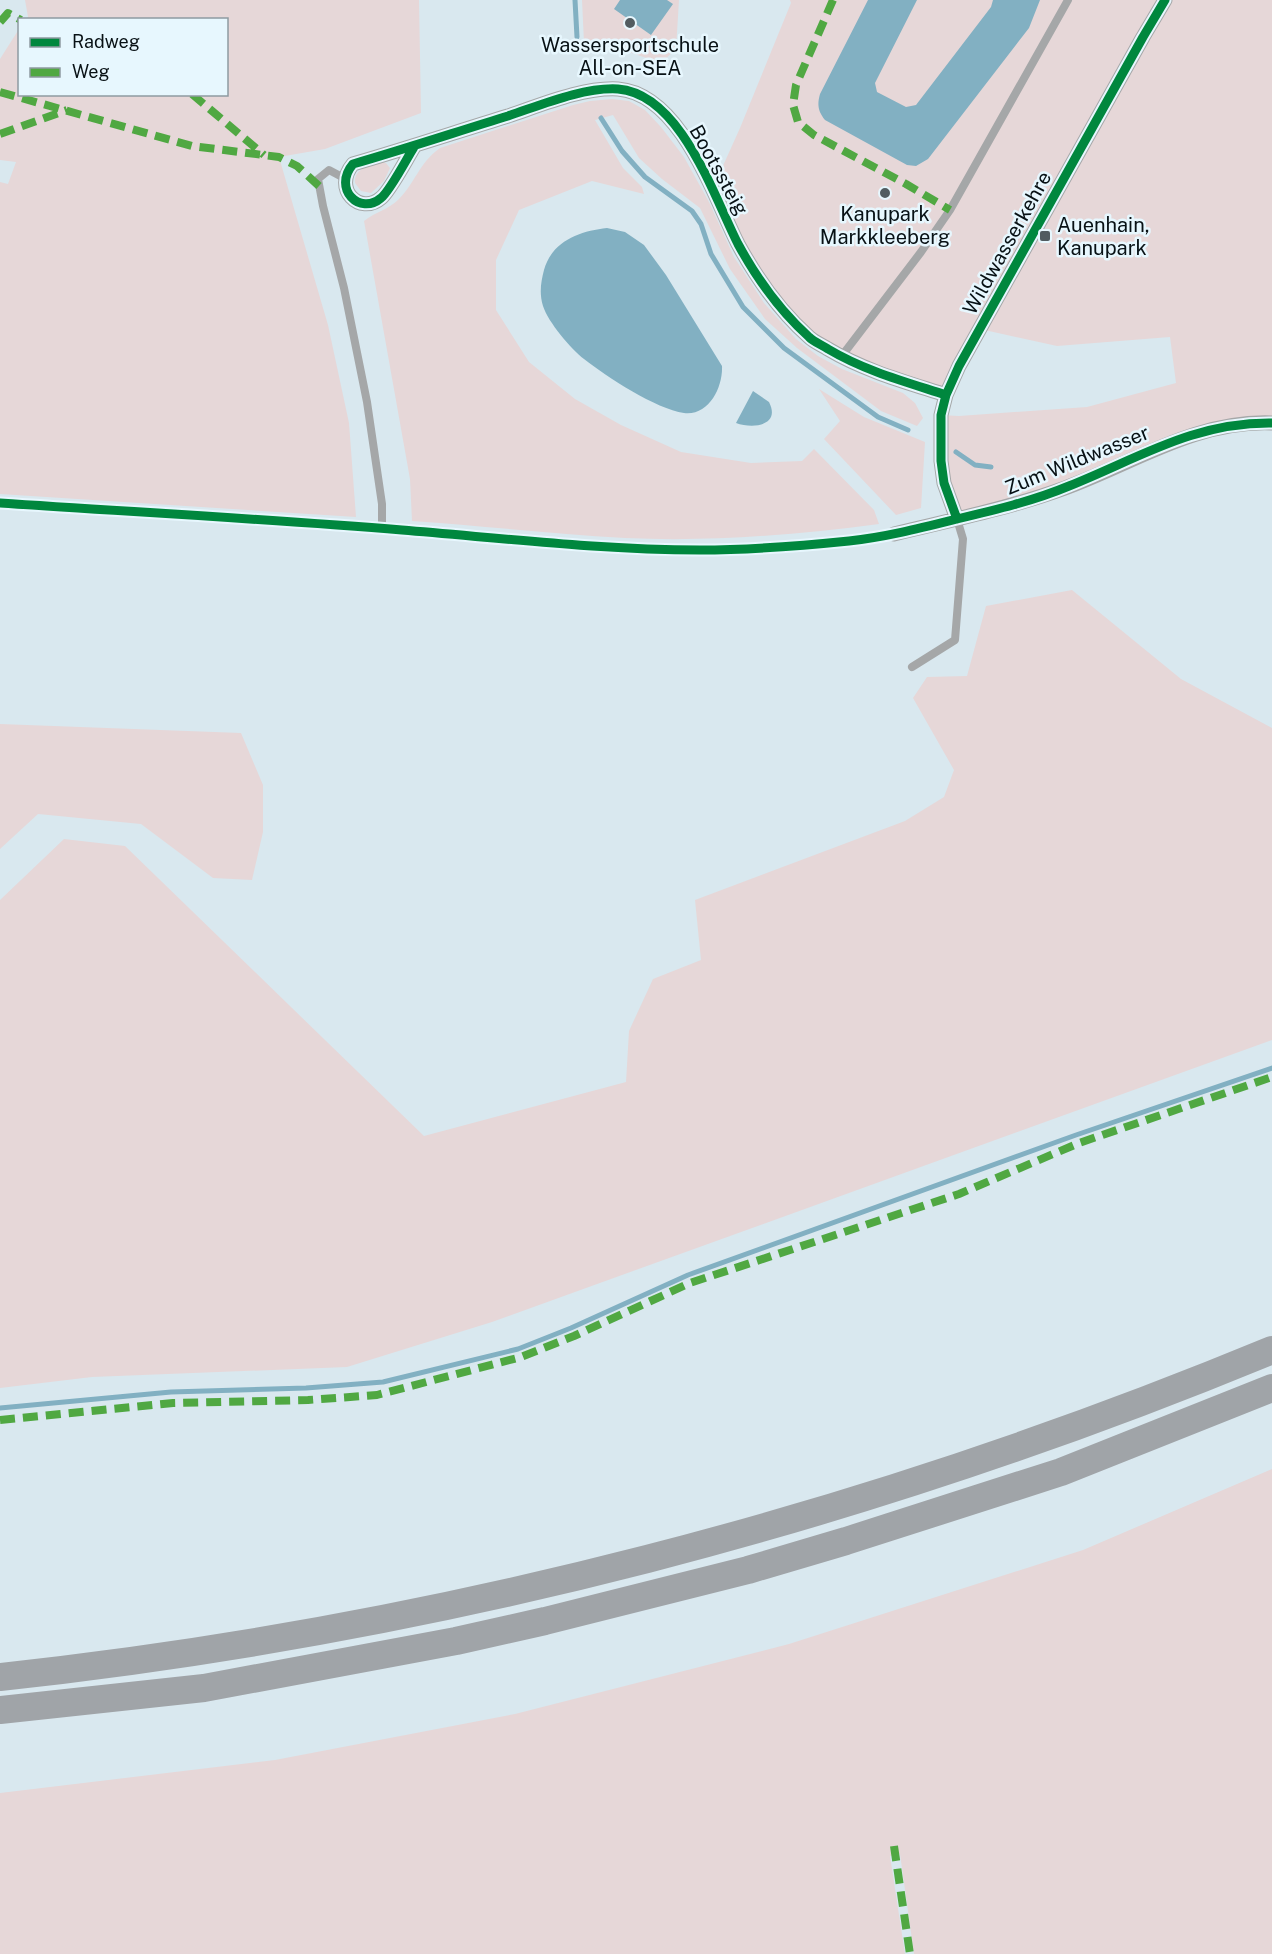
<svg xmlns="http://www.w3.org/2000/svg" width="1272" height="1954" viewBox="0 0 1272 1954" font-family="'Public Sans',sans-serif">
  <rect width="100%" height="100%" fill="#d9e8ef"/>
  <path fill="#e6d7d8" d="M 25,0 L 419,0 L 421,113 L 325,149 L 279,157 L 328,325 L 349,423 L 356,517 L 0,494 L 0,182 L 8,184 L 16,162 L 0,160 L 0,59 L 19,29 L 20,94 L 226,94 L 226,20 L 26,19 L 28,17 Z
    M 582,0 L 679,0 L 676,49 L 661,63 L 597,41 L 584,43 Z
    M 790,0 L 1272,0 L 1272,423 L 1234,425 L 957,519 L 944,483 L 941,415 L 959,416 L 1087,407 L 1176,383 L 1170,337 L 1057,346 L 980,329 L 946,395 L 841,357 L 772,296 L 713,188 L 740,128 L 791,3 Z
    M 612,99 L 629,101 L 645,110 L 661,127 L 684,157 L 709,202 L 734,257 L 764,303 L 796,339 L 818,356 L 842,369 L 903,393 L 915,403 L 923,418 L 917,426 L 881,411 L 797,348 L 765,319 L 730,269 L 700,208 L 662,179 L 639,158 L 613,115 L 595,120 L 623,168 L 642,187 L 644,194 L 592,181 L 519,210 L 496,260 L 496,310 L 529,362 L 575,399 L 621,425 L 681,452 L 751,463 L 802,461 L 814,449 L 874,510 L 879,524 C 795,535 709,542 625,538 C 554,534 483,526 412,521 L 410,479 L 364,221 C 375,212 388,210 399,199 C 416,182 418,164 440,148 L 573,105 L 590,101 Z
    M 382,162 L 386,163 L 390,168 L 384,181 L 371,193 L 361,191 L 355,183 C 354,168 369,166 382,162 Z
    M 819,389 L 864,417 L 925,442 L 921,508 L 896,515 L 824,439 L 840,421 Z
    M 1072,590 L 1181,679 L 1272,728 L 1272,1040 L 492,1322 L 347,1367 L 92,1377 L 0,1388 L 0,900 L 64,839 L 125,846 L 424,1136 L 626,1082 L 629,1031 L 653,979 L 701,960 L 695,900 L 905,821 L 944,797 L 954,770 L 913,698 L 927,677 L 967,676 L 986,606 Z
    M 0,724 L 241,733 L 263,785 L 263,832 L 252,880 L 213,878 L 141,824 L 38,814 L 0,849 Z
    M 1272,1469 L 1272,1954 L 914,1954 L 900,1854 L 890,1856 L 905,1954 L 0,1954 L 0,1793 L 275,1760 L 515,1714 L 789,1644 L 1083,1550 Z"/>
  <path fill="#82b0c2" d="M 620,0 L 667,0 L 673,4 L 651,35 L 614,9 Z
    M 868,0 L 917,0 L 875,83 L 877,92 L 906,107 L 916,105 L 991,7 L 993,0 L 1040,0 L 1029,28 L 928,159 L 916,166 L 907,165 L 825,120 C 818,111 817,105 820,94 Z
    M 607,228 L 625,232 L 644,245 L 666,275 L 722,366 C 723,387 709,416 684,413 C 656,409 607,377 584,359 C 571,349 548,322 543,306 C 539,293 541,282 544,270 C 552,241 580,231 607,228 Z
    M 753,391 L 769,402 C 781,426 753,429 736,423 Z"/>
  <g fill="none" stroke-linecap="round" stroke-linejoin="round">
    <path stroke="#82b0c2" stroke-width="5" d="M 575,0 L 577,37
      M 601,118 L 622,151 L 645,177 L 692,211 L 701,224 L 711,254 L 743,307 L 784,348 L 878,417 L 908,430
      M 956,452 L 975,465 L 991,467
      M 0,1408 L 171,1392 L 306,1388 L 383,1382 L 518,1349 L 571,1328 L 688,1275 L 1076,1135 L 1272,1068"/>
    <path stroke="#a5a7a8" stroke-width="8" d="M 344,178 L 329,170 L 318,179 L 323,206 L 344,288 L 367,402 L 382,504 L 382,528
      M 841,357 L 921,252 L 950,210 L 1068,0
      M 912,667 L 955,640 L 963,539 L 957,519"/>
    <path stroke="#a5a7a8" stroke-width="15" d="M 414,147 C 407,158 390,191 381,198 C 360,216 332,189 353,164 C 405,149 456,132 508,116 C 541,105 583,87 618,89 C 681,94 714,197 738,244 C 756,277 781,312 809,337 C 814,342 822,345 828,349 C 865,371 906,382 946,395
      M 957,519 L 944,483 L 941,461 L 941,415 L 946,395 L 959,366 L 1143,37 L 1165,0
      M 894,534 C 952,520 1010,508 1065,488 C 1134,463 1196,420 1272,423"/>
    <path stroke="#a0a4a8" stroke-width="28" d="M 0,1677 C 437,1630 866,1518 1272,1350
      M 0,1710 L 204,1688 L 456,1641 L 545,1621 L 748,1570 L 846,1541 L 1061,1472 L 1272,1388"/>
    <path stroke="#50a842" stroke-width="8" stroke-dasharray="15 8" stroke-linecap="butt" d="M 833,0 L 796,85 L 793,105 L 798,122 L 814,135 L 906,184 L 950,210
      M 0,22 L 8,13 L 21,20
      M 0,92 L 192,146 L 279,157 L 297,166 L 319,186
      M 192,94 L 264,155
      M 0,134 L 67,110
      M 0,1420 L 173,1403 L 308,1400 L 377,1395 L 521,1357 L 574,1336 L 690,1283 L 959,1194 L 1079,1143 L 1272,1077
      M 894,1846 L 910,1954"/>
    <g stroke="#e7f7fe" stroke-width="13">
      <path id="cycleway" d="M 414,147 C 407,158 390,191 381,198 C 360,216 332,189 353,164 C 405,149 456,132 508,116 C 541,105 583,87 618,89 C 681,94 714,197 738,244 C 756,277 781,312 809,337 C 814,342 822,345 828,349 C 865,371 906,382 946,395
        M 0,503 C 134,512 268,519 402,530 C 501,538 601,550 700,550 C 750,550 800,546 849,541 C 886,537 921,528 957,519 C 995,510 1033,501 1069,486 C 1139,458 1194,422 1272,423
        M 957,519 L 944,483 L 941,461 L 941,415 L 946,395 L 959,366 L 1143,37 L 1165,0"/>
    </g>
    <use href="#cycleway" stroke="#00873e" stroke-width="9"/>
  </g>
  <g fill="#515c61" stroke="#e7f7fe" stroke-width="2">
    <circle cx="630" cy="23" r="6"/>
    <circle cx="885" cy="193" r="6"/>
    <rect x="1039" y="230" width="12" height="12" rx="3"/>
  </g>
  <g text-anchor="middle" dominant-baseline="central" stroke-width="5" stroke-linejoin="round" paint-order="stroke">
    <g font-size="20" fill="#081115" stroke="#e7f7fe">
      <text x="630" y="45">Wassersportschule<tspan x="630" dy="23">All-on-SEA</tspan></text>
      <text x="885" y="214">Kanupark<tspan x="885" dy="23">Markkleeberg</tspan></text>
      <text x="1057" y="225" text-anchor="start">Auenhain,<tspan x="1057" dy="23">Kanupark</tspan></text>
    </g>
    <g font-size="20" fill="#081115" stroke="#e7f7fe">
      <text transform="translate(719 170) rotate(61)">Bootssteig</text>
      <text transform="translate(1007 243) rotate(-61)">Wildwasserkehre</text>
      <text transform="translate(1077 460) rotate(-22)">Zum Wildwasser</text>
    </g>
  </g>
  <rect x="18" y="18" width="210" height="78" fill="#e7f7fe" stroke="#8e9ba1" stroke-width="1.5"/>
  <rect x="30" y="38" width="30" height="9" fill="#00873e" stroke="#8e9ba1" stroke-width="1.5"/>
  <text x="72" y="48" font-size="18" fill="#081115">Radweg</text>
  <rect x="30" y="68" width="30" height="9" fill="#50a842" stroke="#8e9ba1" stroke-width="1.5"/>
  <text x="72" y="78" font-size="18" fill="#081115">Weg</text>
</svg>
